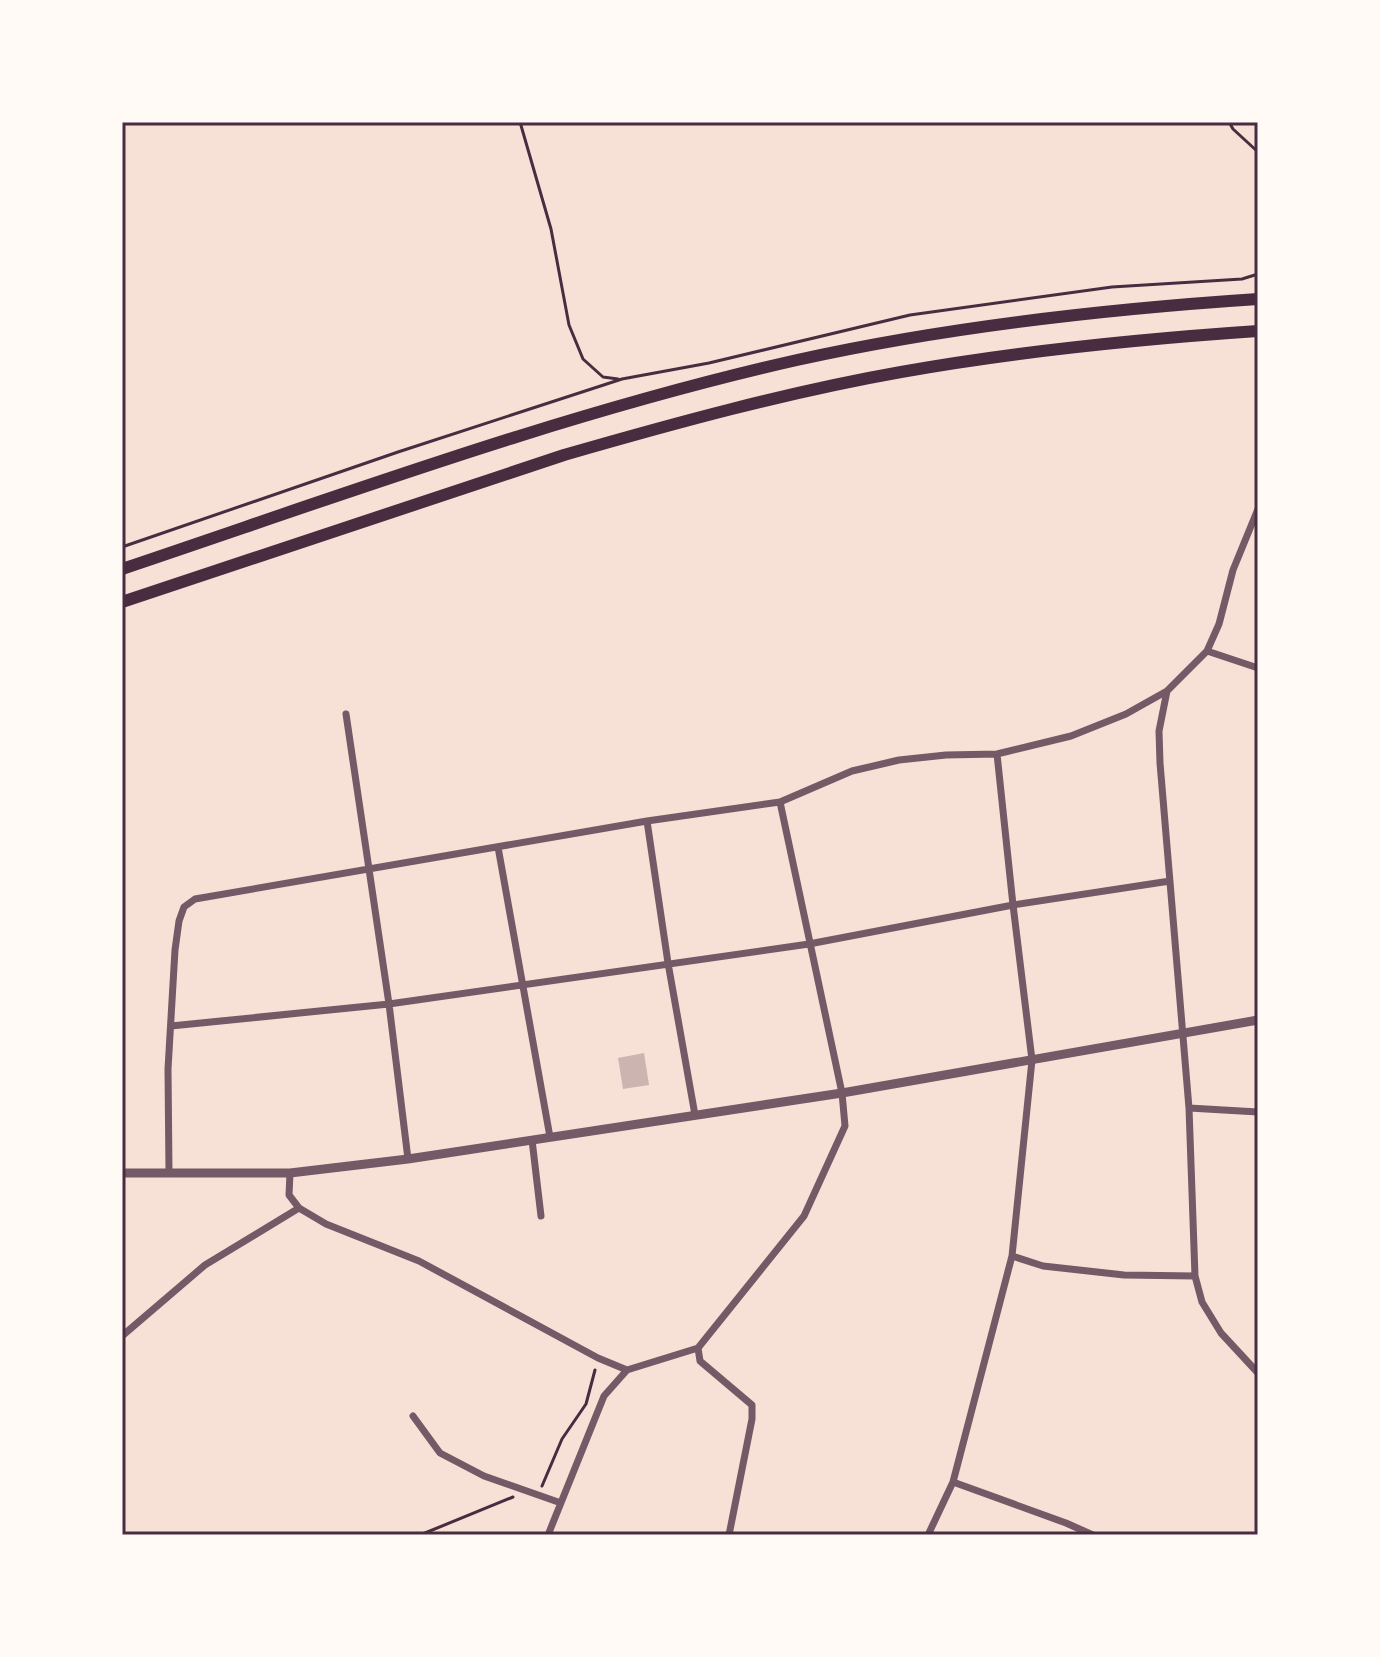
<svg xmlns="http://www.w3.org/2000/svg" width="1380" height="1657" viewBox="0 0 1380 1657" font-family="Poppins,sans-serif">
  <rect width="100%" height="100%" fill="#f7e1d7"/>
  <path fill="#ccb4b1" d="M 644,1053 L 649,1085 L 623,1089 L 618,1058 Z"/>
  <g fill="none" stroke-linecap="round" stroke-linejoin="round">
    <path stroke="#4a2c40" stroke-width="3" d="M 520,122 L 551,229 L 569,325 L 583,359 L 603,377 L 618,379
      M 1229,122 L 1233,129 L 1258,152
      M 122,547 L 398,452 L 622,379 L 709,363 L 910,315 L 1112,287 L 1242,279 L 1258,274
      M 542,1486 L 562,1439 L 586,1404 L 595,1370
      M 420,1535 L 513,1497"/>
    <path stroke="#755966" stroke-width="7" d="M 1207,651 L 1258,668
      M 1167,691 L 1159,731 L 1160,763 L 1189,1108 L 1195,1276
      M 346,714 L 389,1004 L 408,1159
      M 647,821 L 668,963 L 695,1115
      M 498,847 L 550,1137
      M 171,1026 L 389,1004 L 809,944 L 1013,905 L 1170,881
      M 1189,1108 L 1258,1112
      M 532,1140 L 541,1216
      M 169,1173 L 168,1069 L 175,950 L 179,921 L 184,907 L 195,899 L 647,821 L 780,802 L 852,771 L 899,760 L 946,755 L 997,754 L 1071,736 L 1126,714 L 1167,691 L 1207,651 L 1219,624 L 1233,570 L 1258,509
      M 290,1173 L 289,1195 L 299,1208 L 326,1224 L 419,1261 L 598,1358 L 627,1370 L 698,1348 L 804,1216 L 845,1126 L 842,1093 L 780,802
      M 1012,1256 L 1043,1266 L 1124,1275 L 1195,1276 L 1202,1302 L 1221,1333 L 1258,1373
      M 122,1336 L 205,1265 L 299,1208
      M 698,1348 L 700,1361 L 752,1405 L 752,1419 L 729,1535
      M 413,1416 L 440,1453 L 484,1476 L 561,1503
      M 953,1482 L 1066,1523 L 1093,1535
      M 548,1535 L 604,1396 L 627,1370
      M 928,1535 L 953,1482 L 1012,1256 L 1032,1060 L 1013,905 L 997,754"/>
    <path stroke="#755966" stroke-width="9" d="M 122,1173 L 290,1173 L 408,1159 L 842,1093 L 1258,1020"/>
    <path stroke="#4a2c40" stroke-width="12" d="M 122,569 C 345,494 567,412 797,360 C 946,327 1106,309 1258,299
      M 122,602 L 564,455 C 675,423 788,392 901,372 C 1019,351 1139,339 1258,331"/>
  </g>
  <rect width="1380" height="1657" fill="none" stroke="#fffaf5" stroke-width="248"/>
  <rect x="124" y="124" width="1132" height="1409" fill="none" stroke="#4a2c40" stroke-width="3"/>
</svg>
